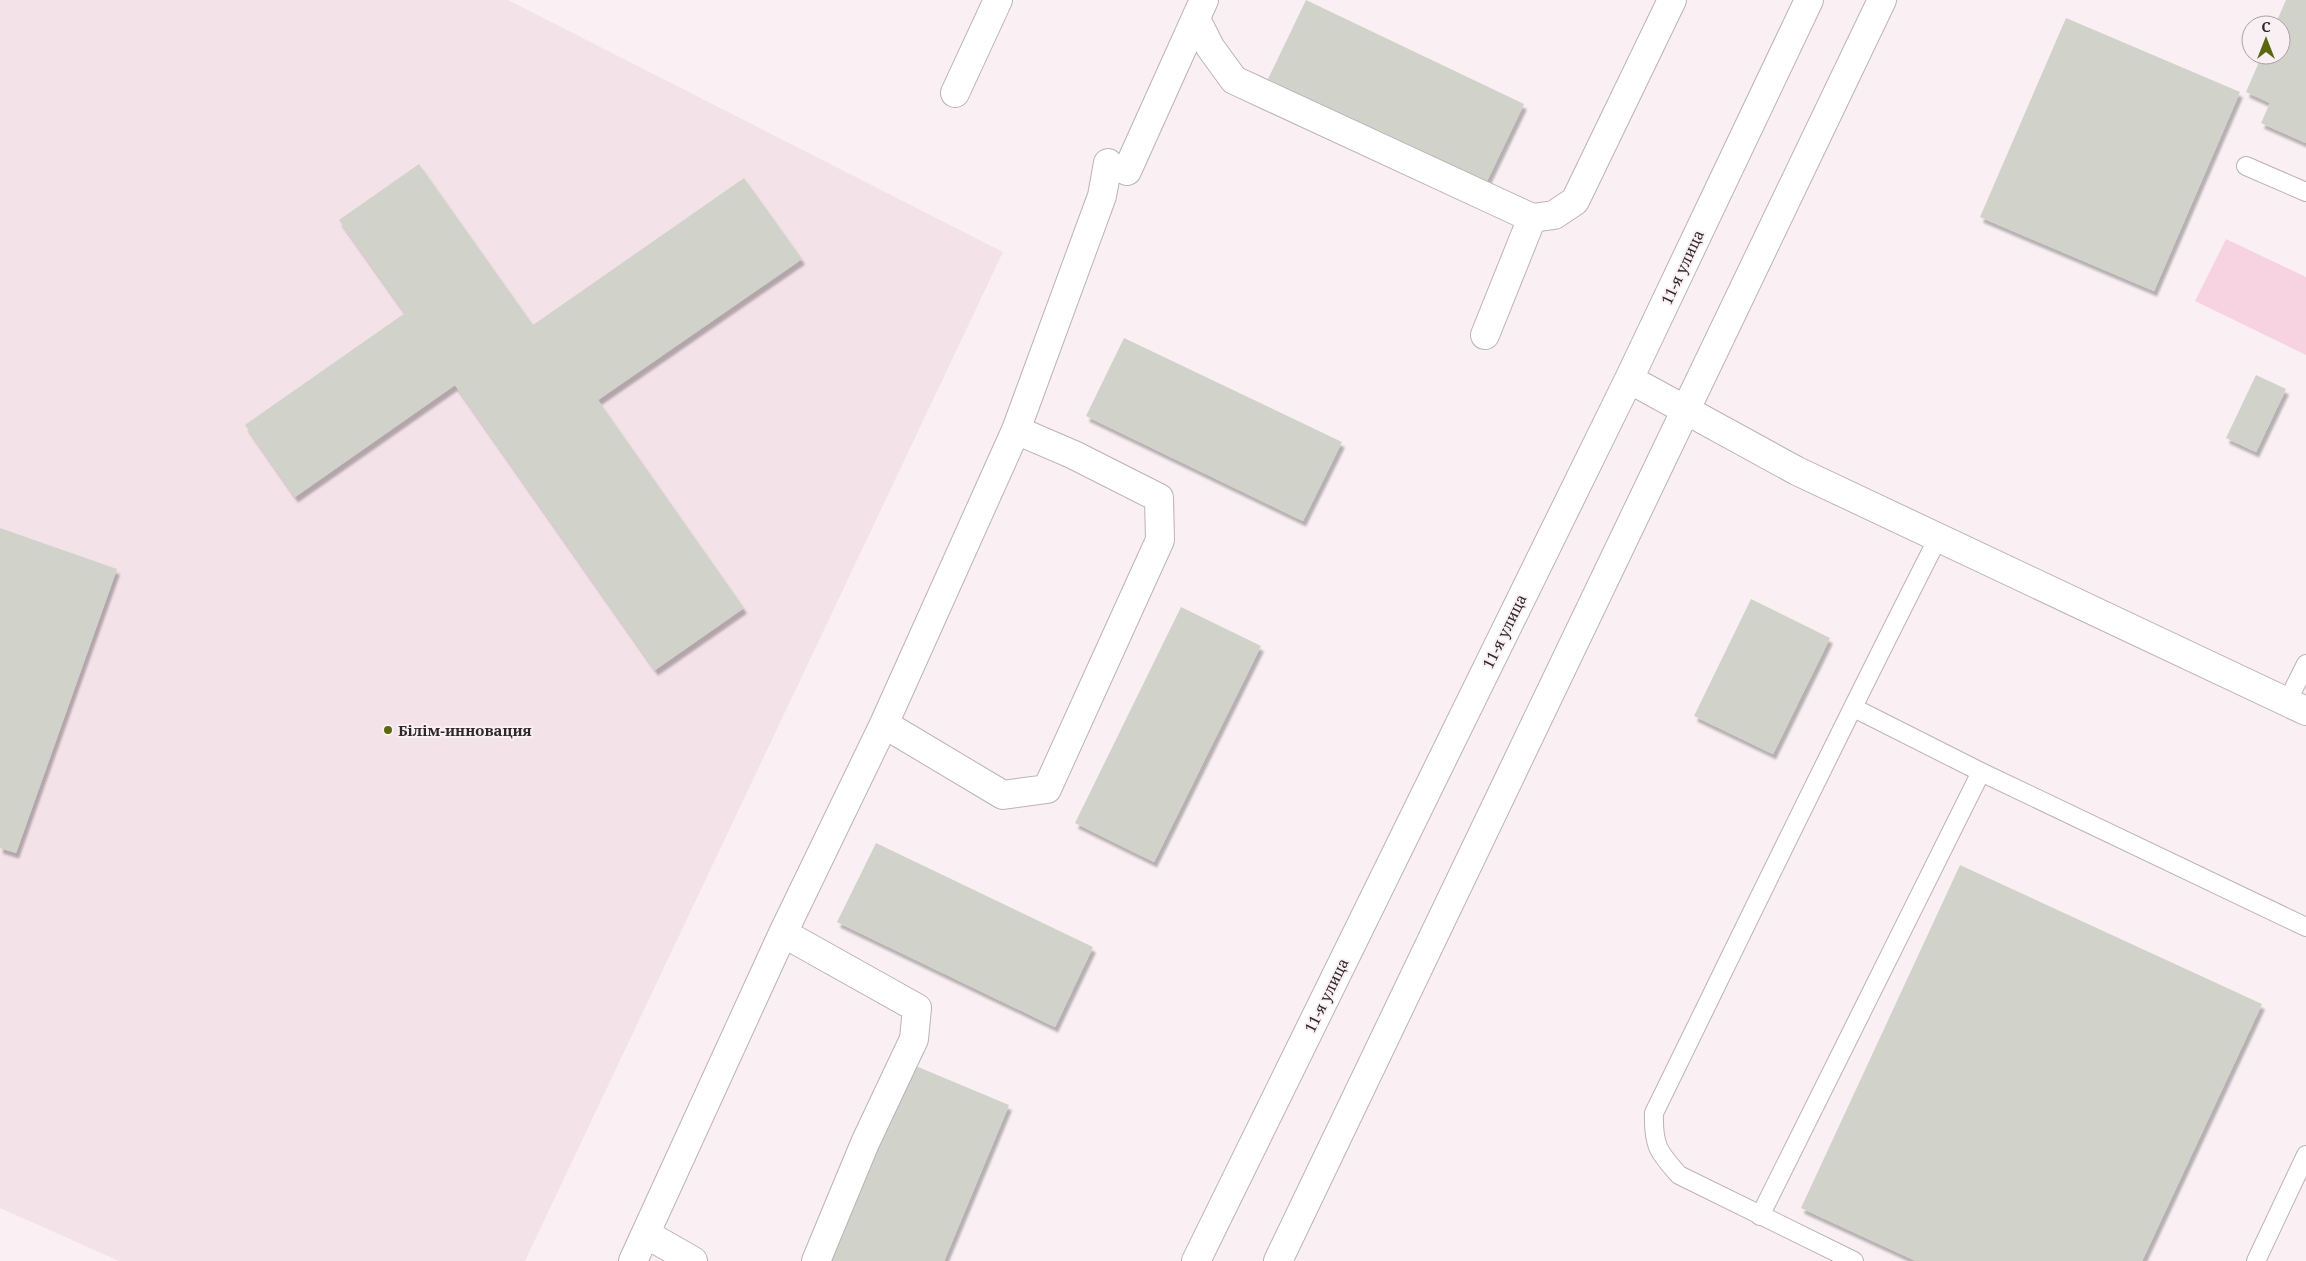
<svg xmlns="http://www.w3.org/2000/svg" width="2306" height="1261" viewBox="0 0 2306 1261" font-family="'Noto Serif',serif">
  <defs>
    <filter id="shadow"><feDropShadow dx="3" dy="5.5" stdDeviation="1" flood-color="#0004"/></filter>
  </defs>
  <rect width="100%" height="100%" fill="#faf0f3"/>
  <path fill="#f4e2e9" d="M 0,0 L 508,0 L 1003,252 L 525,1261 L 119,1261 L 0,1208 Z"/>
  <path fill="#f7d2e0" d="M 2226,239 L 2306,277 L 2306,355 L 2195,301 Z"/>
  <path fill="#d1d3ca" filter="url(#shadow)" d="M 1306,0 L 1524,104 L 1486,183 L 1268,79 Z
    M 2286,0 L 2306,0 L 2306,143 L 2261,123 L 2270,103 L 2246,92 L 2262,55 L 2281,55 L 2281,25 L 2275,25 Z
    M 2066,18 L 2240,92 L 2154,291 L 1980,217 Z
    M 419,164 L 533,325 L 744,178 L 802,259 L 598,400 L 744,608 L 655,670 L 455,385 L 295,497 L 245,425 L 405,313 L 339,220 Z
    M 1124,338 L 1342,442 L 1303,521 L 1086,416 Z
    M 2256,375 L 2286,389 L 2256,452 L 2226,438 Z
    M 0,528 L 117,569 L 16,853 L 0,848 Z
    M 1751,599 L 1830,638 L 1773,754 L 1694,716 Z
    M 1181,607 L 1261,646 L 1154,862 L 1075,823 Z
    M 876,843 L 1093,947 L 1055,1027 L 837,922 Z
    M 1960,865 L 2262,1004 L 2142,1261 L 1916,1261 L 1801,1208 Z
    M 911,1064 L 1009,1105 L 944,1261 L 830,1261 Z"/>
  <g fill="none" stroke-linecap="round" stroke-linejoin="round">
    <g stroke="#bcb2b6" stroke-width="20">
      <path id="lane" d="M 2246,166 L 2306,192
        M 2287,702 L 2306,664
        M 1854,708 L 1981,772 L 2306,927
        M 1760,1216 L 1981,772
        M 1854,1261 L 1679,1175 C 1658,1152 1653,1145 1654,1113 C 1748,921 1841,728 1938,538
        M 2256,1261 L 2306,1155"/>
    </g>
    <g stroke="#bcb2b6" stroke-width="30">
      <path id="street" d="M 1196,19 L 1210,47 L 1234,80 L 1532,218 L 1554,215 L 1575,201 L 1672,0
        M 955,93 L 998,0
        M 1127,171 L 1204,0
        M 1485,335 L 1532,218
        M 1629,379 L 1797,471 L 2306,711
        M 884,724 L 1003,795 L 1047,789 L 1160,540 L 1159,498 L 1074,455 L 1016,430
        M 783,933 L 917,1008 L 914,1039 L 865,1143 L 816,1261
        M 646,1234 L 693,1261
        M 633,1261 L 783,933 L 884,724 L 1016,430 L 1102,196 L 1108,163
        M 1196,1261 L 1629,379 L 1809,0
        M 1278,1261 L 1882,0"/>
    </g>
    <use href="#lane" stroke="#fff" stroke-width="18"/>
    <use href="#street" stroke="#fff" stroke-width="28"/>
  </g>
  <circle fill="#5c680e" stroke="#faf0f3" stroke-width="2" cx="388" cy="730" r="5"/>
  <g text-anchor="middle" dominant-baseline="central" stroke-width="4" stroke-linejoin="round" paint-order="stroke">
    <g font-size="15" fill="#2d292b" stroke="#faf0f3">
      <text transform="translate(1682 267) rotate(-65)">11-я улица</text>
      <text transform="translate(1504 631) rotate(-64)">11-я улица</text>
      <text transform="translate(1326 995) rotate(-64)">11-я улица</text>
    </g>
    <g font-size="15" font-weight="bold" fill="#2d292b" stroke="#faf0f3" text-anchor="start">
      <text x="398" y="730">Білім-инновация</text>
    </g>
  </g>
  <g transform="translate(2266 40)"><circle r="24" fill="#faf0f3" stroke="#a8a0a3"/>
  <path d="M0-4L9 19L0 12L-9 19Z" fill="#5c680e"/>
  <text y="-8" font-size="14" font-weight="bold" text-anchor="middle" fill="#2d292b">С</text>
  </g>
</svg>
